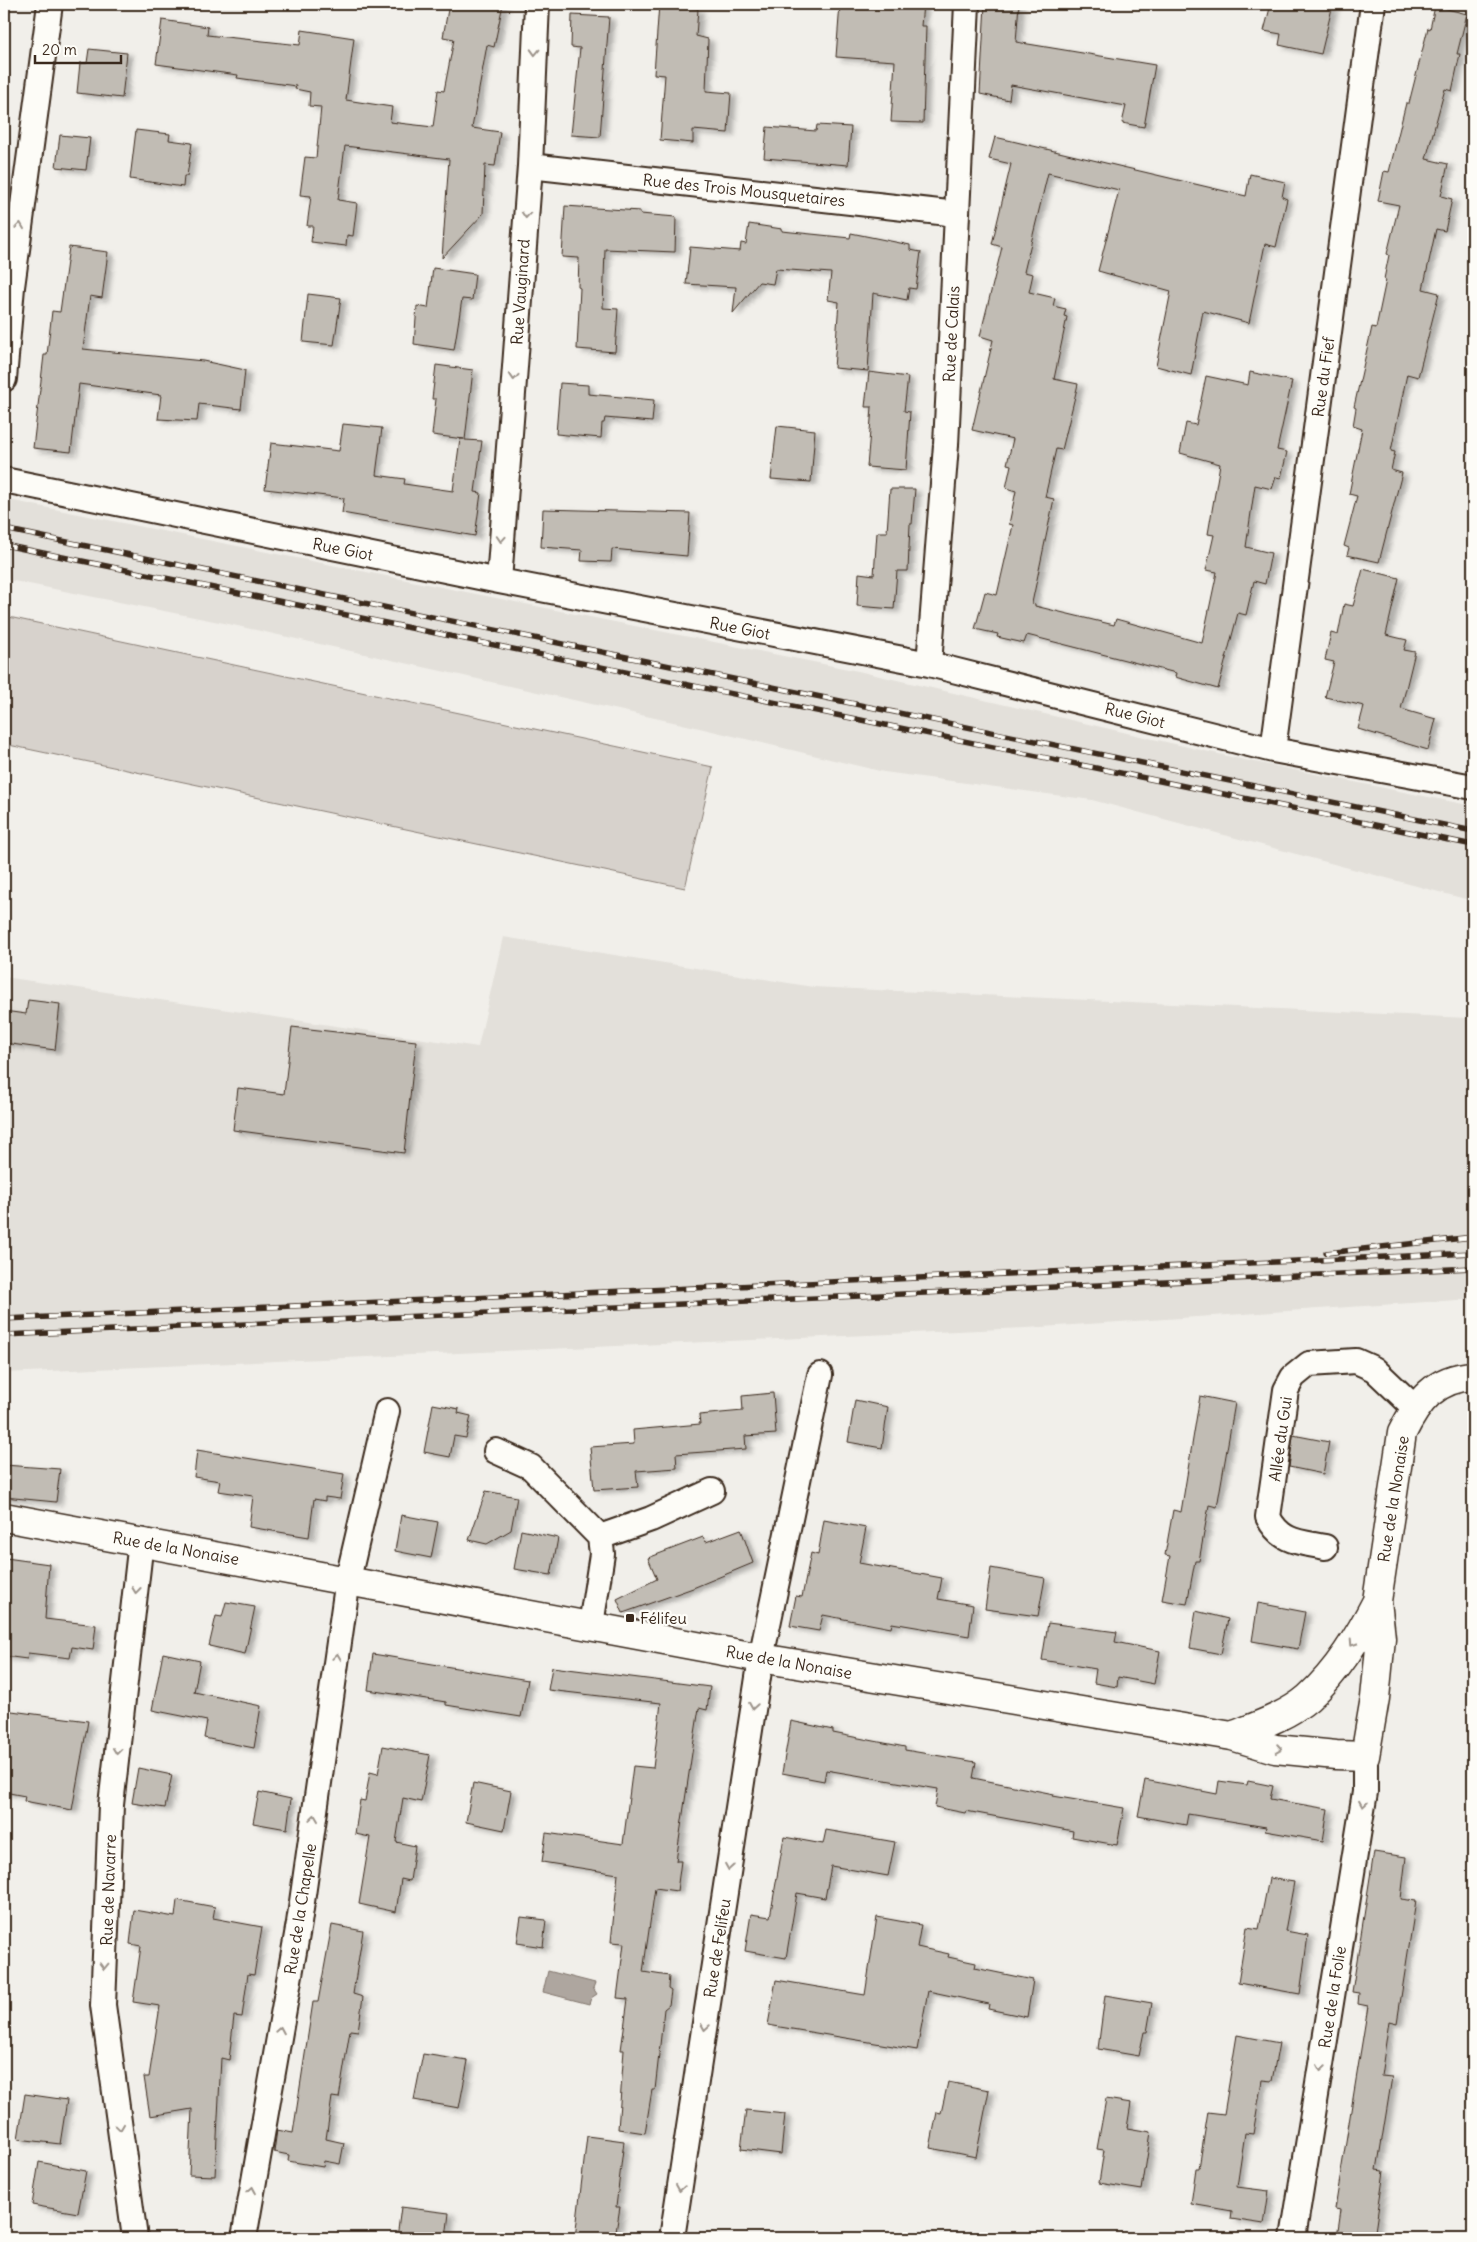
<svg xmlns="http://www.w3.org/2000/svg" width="1477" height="2242" viewBox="0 0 1477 2242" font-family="Delius,sans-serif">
  <defs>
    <filter id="shadow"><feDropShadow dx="5.5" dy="3" stdDeviation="2.5" flood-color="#0004"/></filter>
  </defs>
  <rect width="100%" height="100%" fill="#f1efea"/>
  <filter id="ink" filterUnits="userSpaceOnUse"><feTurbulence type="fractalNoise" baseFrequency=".02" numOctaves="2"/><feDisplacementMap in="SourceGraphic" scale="10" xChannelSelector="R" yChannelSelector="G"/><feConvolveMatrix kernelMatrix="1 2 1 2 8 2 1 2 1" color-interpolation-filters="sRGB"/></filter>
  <g filter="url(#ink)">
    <path fill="#e3e0da" d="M 4,499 L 858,671 L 1240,759 L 1473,806 L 1473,901 L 1092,800 L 884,772 L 691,726 L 224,623 L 4,579 Z
      M 1473,915 L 1473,1299 L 1026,1328 L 4,1373 L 4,977 L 478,1047 L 503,937 L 813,987 L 1468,1018 Z"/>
    <path fill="#d7d2cc" stroke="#897e75" d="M 4,616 L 713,767 L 685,888 L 4,744 Z"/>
    <path fill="#aea69f" stroke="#80746b" d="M 548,1971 L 595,1983 L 593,1988 L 597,1994 L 591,1998 L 589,2004 L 543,1992 Z"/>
    <path fill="#c1bcb4" stroke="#3b2a1e" filter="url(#shadow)" d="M 449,4 L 503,4 L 494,47 L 487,45 L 472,128 L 500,132 L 495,166 L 485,165 L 483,214 L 442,258 L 449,159 L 345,146 L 338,200 L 357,203 L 353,236 L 347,235 L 346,246 L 311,242 L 313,226 L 307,226 L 311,196 L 300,195 L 305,157 L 316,158 L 321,107 L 309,106 L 310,92 L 295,89 L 296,86 L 237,78 L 238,75 L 156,64 L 162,20 L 208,27 L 207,35 L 300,45 L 302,30 L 354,38 L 346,100 L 392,107 L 390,122 L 433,127 L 438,90 L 444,91 L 454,39 L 443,37 Z
      M 659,4 L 690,5 L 690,8 L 698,9 L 696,36 L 708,39 L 706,91 L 731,93 L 728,133 L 693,130 L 693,143 L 660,140 L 665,75 L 654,74 Z
      M 840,4 L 923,4 L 921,26 L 926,26 L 923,123 L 891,122 L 895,61 L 836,57 Z
      M 985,4 L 1019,4 L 1016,42 L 1155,65 L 1144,127 L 1122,123 L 1126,106 L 1011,85 L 1009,100 L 980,94 Z
      M 1271,4 L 1333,4 L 1321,54 L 1279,45 L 1281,34 L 1264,31 Z
      M 1435,6 L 1467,14 L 1457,54 L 1460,54 L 1452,91 L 1445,89 L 1426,159 L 1448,164 L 1441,196 L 1452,199 L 1445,231 L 1436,229 L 1423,289 L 1439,293 L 1418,377 L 1407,374 L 1391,451 L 1395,452 L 1391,470 L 1402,473 L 1379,562 L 1347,555 L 1349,548 L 1344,546 L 1357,496 L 1349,494 L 1362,429 L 1353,426 L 1356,408 L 1354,407 L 1372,327 L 1376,328 L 1386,280 L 1384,279 L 1389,255 L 1387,254 L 1399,205 L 1378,201 L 1384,171 L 1389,172 L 1406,103 L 1409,103 L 1428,28 L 1430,29 Z
      M 572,15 L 609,17 L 600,137 L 571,135 L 580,48 L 571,47 Z
      M 89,49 L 127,53 L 122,98 L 77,93 L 80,63 L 87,63 Z
      M 817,125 L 851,127 L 848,165 L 764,158 L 767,127 L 816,131 Z
      M 136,130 L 170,134 L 169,140 L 192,143 L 187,176 L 184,176 L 183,187 L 130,179 Z
      M 60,135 L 90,138 L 86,170 L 56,167 Z
      M 995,137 L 1246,196 L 1250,174 L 1285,182 L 1282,197 L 1287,199 L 1276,247 L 1265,244 L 1249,323 L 1203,311 L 1191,375 L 1156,366 L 1171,291 L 1098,271 L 1119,190 L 1048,173 L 1024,272 L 1033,274 L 1029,292 L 1055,298 L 1053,306 L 1066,309 L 1064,316 L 1067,317 L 1054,379 L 1078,384 L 1062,450 L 1056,449 L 1045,497 L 1054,499 L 1032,603 L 1035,604 L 1035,606 L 1114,625 L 1116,619 L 1202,643 L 1217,572 L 1206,570 L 1214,535 L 1208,534 L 1220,464 L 1180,453 L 1186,423 L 1196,425 L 1206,376 L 1248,385 L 1250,372 L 1292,381 L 1277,450 L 1287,452 L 1281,478 L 1276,477 L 1272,489 L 1255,485 L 1246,547 L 1271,553 L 1265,584 L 1254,581 L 1246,615 L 1238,613 L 1218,689 L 1175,677 L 1176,673 L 1027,635 L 1024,643 L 997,637 L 998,634 L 975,629 L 985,592 L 997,595 L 1013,525 L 1009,524 L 1016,491 L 1006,488 L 1011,465 L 1007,464 L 1013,439 L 972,430 L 993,340 L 980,336 L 1002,247 L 992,244 L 1011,164 L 989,159 Z
      M 565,206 L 640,211 L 640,214 L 676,217 L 675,252 L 605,249 L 603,308 L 618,309 L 615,352 L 577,349 L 580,288 L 578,287 L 579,258 L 562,257 Z
      M 749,224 L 782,229 L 782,231 L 850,238 L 851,233 L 910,245 L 910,250 L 921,252 L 916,289 L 909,288 L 907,300 L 873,293 L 868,371 L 834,368 L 839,302 L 828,300 L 831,273 L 776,269 L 773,284 L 759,282 L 733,313 L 736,287 L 686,284 L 690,247 L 740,251 L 741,243 L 746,244 Z
      M 69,247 L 108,252 L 102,298 L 90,296 L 83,349 L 203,361 L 245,370 L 241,409 L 199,404 L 197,421 L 158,419 L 161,395 L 79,384 L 71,452 L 33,448 L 44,355 L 47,355 L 52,311 L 60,312 Z
      M 433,268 L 475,274 L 472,300 L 462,299 L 454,350 L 414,344 L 417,306 L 428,308 Z
      M 308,294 L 341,298 L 334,345 L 303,342 Z
      M 436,365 L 473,370 L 465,440 L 482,441 L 475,492 L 481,493 L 475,536 L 342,513 L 344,498 L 265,489 L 271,443 L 339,451 L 343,424 L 382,428 L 376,475 L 405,479 L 404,484 L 453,491 L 460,439 L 464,439 L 432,435 L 436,399 L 432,399 Z
      M 869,372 L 908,377 L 904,411 L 910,412 L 906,470 L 867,467 L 872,407 L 865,407 Z
      M 560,383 L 588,385 L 588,394 L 654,400 L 652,422 L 605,418 L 604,423 L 602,423 L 601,438 L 556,434 Z
      M 777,426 L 815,430 L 811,482 L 771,479 Z
      M 890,489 L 915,489 L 912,524 L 910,524 L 908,571 L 897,571 L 894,609 L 857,606 L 859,573 L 874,575 L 877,532 L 887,532 Z
      M 543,509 L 690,513 L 687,556 L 612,549 L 611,562 L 581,561 L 582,550 L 541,547 Z
      M 1363,569 L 1399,578 L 1386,635 L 1407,640 L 1404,650 L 1415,652 L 1401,709 L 1436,719 L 1428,750 L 1358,729 L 1364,706 L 1325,697 L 1334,662 L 1325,660 L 1331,633 L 1338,635 L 1344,604 L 1353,606 Z
      M 28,1000 L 60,1004 L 55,1050 L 4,1043 L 4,1011 L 26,1014 Z
      M 292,1027 L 416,1041 L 404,1153 L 233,1130 L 238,1088 L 284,1094 Z
      M 773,1393 L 776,1434 L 745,1436 L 746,1449 L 676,1454 L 677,1468 L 636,1471 L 638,1487 L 594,1490 L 590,1447 L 634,1444 L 633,1430 L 700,1424 L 699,1415 L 743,1411 L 742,1396 Z
      M 1200,1396 L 1235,1403 L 1217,1507 L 1209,1505 L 1199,1561 L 1195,1561 L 1187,1604 L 1162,1600 L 1170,1556 L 1165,1555 L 1173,1510 L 1181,1512 Z
      M 855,1400 L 888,1407 L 882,1448 L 848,1442 Z
      M 433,1404 L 459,1409 L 458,1413 L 471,1416 L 466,1438 L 454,1436 L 450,1457 L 424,1452 Z
      M 1293,1435 L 1329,1442 L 1323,1474 L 1289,1467 Z
      M 197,1450 L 344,1474 L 340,1499 L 325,1497 L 325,1501 L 314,1499 L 309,1537 L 249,1527 L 253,1496 L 218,1491 L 220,1481 L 194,1477 Z
      M 4,1465 L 60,1469 L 56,1502 L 4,1497 Z
      M 486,1491 L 517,1497 L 511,1530 L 487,1544 L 469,1540 Z
      M 401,1515 L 438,1522 L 431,1558 L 395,1551 Z
      M 824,1520 L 866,1528 L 859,1563 L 942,1578 L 938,1599 L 973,1605 L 969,1636 L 892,1623 L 891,1628 L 823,1615 L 819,1631 L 790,1626 L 796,1596 L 802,1597 L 811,1553 L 818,1555 Z
      M 741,1529 L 753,1563 L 693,1588 L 623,1613 L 617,1599 L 657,1579 L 648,1558 L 703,1537 L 706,1542 Z
      M 521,1530 L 558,1538 L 551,1575 L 514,1569 Z
      M 6,1558 L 49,1564 L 45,1619 L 96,1625 L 93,1650 L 72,1647 L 70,1658 L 28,1653 L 27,1659 L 4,1656 L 4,1571 Z
      M 991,1568 L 1045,1578 L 1038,1616 L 985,1609 Z
      M 226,1602 L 255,1607 L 245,1654 L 209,1646 L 216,1616 L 222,1617 Z
      M 1258,1603 L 1305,1612 L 1298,1649 L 1252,1641 Z
      M 1196,1611 L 1228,1619 L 1221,1654 L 1190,1648 Z
      M 1048,1623 L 1117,1632 L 1115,1642 L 1160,1651 L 1154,1684 L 1118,1677 L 1117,1687 L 1094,1683 L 1096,1669 L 1042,1660 Z
      M 163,1653 L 200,1661 L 194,1692 L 261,1706 L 254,1748 L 204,1738 L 207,1721 L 152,1710 Z
      M 373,1654 L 528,1680 L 521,1717 L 446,1705 L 446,1702 L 368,1690 Z
      M 552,1667 L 710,1687 L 707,1710 L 699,1708 L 692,1753 L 676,1861 L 681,1861 L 677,1891 L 655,1888 L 643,1972 L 669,1976 L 668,1989 L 671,1991 L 669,2005 L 664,2009 L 655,2090 L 652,2090 L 645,2133 L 618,2129 L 624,2050 L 621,2050 L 628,1999 L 617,1998 L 624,1943 L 611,1942 L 618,1874 L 542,1862 L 546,1833 L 623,1844 L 633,1766 L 653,1768 L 661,1703 L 548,1690 Z
      M 4,1710 L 88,1721 L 72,1810 L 24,1801 L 25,1796 L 4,1792 Z
      M 791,1721 L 833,1730 L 833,1733 L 905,1747 L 905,1750 L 976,1762 L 973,1778 L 1054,1794 L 1053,1796 L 1124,1808 L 1117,1845 L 1072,1837 L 1073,1831 L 966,1811 L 965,1813 L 935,1807 L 938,1789 L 826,1770 L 824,1781 L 782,1773 Z
      M 383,1746 L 430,1755 L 421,1802 L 403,1798 L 396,1842 L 415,1846 L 410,1881 L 401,1879 L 396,1912 L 359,1904 L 370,1837 L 355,1834 L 360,1800 L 365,1801 L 370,1772 L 378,1774 Z
      M 138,1768 L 172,1775 L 165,1808 L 132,1803 Z
      M 1145,1780 L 1217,1794 L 1219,1781 L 1247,1785 L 1248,1781 L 1273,1786 L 1270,1799 L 1328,1809 L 1323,1841 L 1265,1831 L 1266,1827 L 1188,1814 L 1186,1825 L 1138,1816 Z
      M 473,1783 L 511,1791 L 504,1830 L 466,1822 Z
      M 259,1792 L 291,1799 L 287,1829 L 253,1823 Z
      M 826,1830 L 895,1842 L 888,1876 L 831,1866 L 825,1898 L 797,1893 L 786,1958 L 745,1951 L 751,1914 L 770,1917 L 784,1837 L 823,1844 Z
      M 1374,1852 L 1406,1857 L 1401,1899 L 1416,1901 L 1397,2023 L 1389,2021 L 1381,2076 L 1392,2077 L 1377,2170 L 1384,2171 L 1374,2238 L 1337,2238 L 1341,2210 L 1335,2209 L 1368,2006 L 1358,2004 L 1359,1993 L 1352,1992 Z
      M 1269,1878 L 1294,1882 L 1285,1931 L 1308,1935 L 1300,1994 L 1238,1983 L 1247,1927 L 1259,1929 Z
      M 177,1900 L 215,1907 L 213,1918 L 262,1927 L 254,1975 L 248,1974 L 242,2017 L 234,2016 L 229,2060 L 221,2058 L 215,2176 L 189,2175 L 192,2109 L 150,2116 L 144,2077 L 149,2077 L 160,2006 L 133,2002 L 141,1946 L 130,1944 L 134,1910 L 175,1917 Z
      M 521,1917 L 546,1920 L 543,1947 L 517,1943 Z
      M 877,1917 L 921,1925 L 917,1947 L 949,1954 L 948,1957 L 976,1963 L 975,1968 L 1033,1980 L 1027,2017 L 988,2009 L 989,2004 L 928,1991 L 917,2050 L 768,2025 L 776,1980 L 865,1995 Z
      M 332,1925 L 363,1931 L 353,1994 L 363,1997 L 358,2031 L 350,2030 L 339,2098 L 332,2097 L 326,2139 L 344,2143 L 340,2164 L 324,2161 L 323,2167 L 288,2161 L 289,2155 L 274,2152 L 277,2130 L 293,2133 L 313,2002 L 318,2002 Z
      M 1105,1995 L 1152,2003 L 1147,2032 L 1144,2032 L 1139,2056 L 1098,2049 Z
      M 1237,2035 L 1279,2043 L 1272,2081 L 1262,2080 L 1253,2134 L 1245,2133 L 1237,2187 L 1269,2191 L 1264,2224 L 1231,2219 L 1232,2211 L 1191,2204 L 1196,2168 L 1199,2168 L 1208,2112 L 1224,2114 Z
      M 423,2054 L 468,2061 L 459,2108 L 414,2100 Z
      M 948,2082 L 989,2090 L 976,2157 L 930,2148 L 937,2112 L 941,2113 Z
      M 25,2094 L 67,2100 L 60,2144 L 18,2139 Z
      M 1106,2099 L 1131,2103 L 1127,2128 L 1151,2132 L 1142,2190 L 1099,2183 L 1104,2150 L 1097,2149 Z
      M 746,2110 L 785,2114 L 781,2154 L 741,2149 Z
      M 587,2136 L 624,2141 L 616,2207 L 620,2207 L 615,2238 L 575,2238 Z
      M 39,2162 L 86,2171 L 78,2213 L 32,2205 Z
      M 401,2207 L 449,2213 L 446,2238 L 397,2238 Z"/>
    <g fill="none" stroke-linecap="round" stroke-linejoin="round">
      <g stroke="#3b2a1e" stroke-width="28">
        <path id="minor" d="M 530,166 L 957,214
          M 4,379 L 12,287 L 50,4
          M 4,480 L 499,581 L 929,664 L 1273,750 L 1473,787
          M 499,581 L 530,166 L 537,4
          M 929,664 L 946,445 L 967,4
          M 1273,750 L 1373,4
          M 496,1451 L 531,1467 L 600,1537 L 602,1554 L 591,1625
          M 600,1537 L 651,1519 L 712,1491
          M 1325,1547 C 1300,1542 1281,1543 1268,1517 L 1286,1390 L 1293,1377 L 1309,1364 L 1356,1361 L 1374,1369 L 1415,1408
          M 135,2238 L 103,2005 L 111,1805 L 141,1541
          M 244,2238 L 299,1923 L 348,1579 L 387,1411
          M 672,2238 L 761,1658 L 820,1375
          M 1293,2238 L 1365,1792 L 1365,1756"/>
      </g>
      <g stroke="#3b2a1e" stroke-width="31">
        <path id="secondary" d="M 4,1517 L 761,1658 L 1232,1736 L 1275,1749 L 1336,1755 L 1365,1756 L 1375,1698 L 1381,1638 L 1377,1601 L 1402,1433 C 1418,1401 1435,1378 1473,1376
          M 1232,1736 C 1257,1726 1287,1716 1308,1698 C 1338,1671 1359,1636 1377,1601"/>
      </g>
      <use href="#minor" stroke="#fdfcf7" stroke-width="24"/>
      <use href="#secondary" stroke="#fdfcf7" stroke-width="28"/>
      <g stroke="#3b2a1e" stroke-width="5.5">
        <path id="rail" d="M 4,529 L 1473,831
          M 4,545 L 1473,845
          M 1326,1253 L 1473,1237
          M 4,1319 L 1473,1253
          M 4,1335 L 1473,1268"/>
      </g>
      <use href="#rail" stroke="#fdfcf7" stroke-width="4" stroke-dasharray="11" stroke-linecap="butt"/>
    </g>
    <defs><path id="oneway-chevron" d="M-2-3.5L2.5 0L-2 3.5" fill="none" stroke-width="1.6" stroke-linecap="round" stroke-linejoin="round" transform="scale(1.25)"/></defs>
    <g stroke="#9c938a">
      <use href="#oneway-chevron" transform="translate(535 52) rotate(92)"/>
      <use href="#oneway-chevron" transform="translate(526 215) rotate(94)"/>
      <use href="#oneway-chevron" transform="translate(20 226) rotate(-82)"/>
      <use href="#oneway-chevron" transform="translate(514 377) rotate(94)"/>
      <use href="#oneway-chevron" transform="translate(501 539) rotate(94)"/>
      <use href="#oneway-chevron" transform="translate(136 1590) rotate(96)"/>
      <use href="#oneway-chevron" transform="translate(1353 1643) rotate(123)"/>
      <use href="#oneway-chevron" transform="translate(337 1657) rotate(-82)"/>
      <use href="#oneway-chevron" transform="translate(753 1706) rotate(99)"/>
      <use href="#oneway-chevron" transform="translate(1279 1749) rotate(9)"/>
      <use href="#oneway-chevron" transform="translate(117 1751) rotate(96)"/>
      <use href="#oneway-chevron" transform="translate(1363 1804) rotate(99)"/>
      <use href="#oneway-chevron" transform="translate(314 1818) rotate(-82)"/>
      <use href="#oneway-chevron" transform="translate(729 1867) rotate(99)"/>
      <use href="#oneway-chevron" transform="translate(104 1966) rotate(92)"/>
      <use href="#oneway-chevron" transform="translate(705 2027) rotate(99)"/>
      <use href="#oneway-chevron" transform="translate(280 2030) rotate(-80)"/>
      <use href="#oneway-chevron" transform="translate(1321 2068) rotate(99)"/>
      <use href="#oneway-chevron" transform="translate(120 2127) rotate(82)"/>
      <use href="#oneway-chevron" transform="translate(680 2188) rotate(99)"/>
      <use href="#oneway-chevron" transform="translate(252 2190) rotate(-80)"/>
    </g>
  </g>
  <rect fill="#3b2a1e" stroke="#fdfcf7" stroke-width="2" x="625" y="1613" width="10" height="10" rx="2.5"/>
  <g text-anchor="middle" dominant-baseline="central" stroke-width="4.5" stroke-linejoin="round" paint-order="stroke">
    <g font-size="16" fill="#3b2a1e" stroke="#fdfcf7">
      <text transform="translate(744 190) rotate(6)">Rue des Trois Mousquetaires</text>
      <text transform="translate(520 292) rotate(-86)">Rue Vauginard</text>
      <text transform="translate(951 334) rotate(-87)">Rue de Calais</text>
      <text transform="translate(1323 377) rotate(-82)">Rue du Fief</text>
      <text transform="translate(343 549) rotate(11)">Rue Giot</text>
      <text transform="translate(740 628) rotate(11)">Rue Giot</text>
      <text transform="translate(1135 715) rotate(14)">Rue Giot</text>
      <text transform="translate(1280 1439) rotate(-82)">Allée du Gui</text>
      <text transform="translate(1393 1499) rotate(-81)">Rue de la Nonaise</text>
      <text transform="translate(176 1548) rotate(10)">Rue de la Nonaise</text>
      <text transform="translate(789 1662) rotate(10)">Rue de la Nonaise</text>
      <text transform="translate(108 1890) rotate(-88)">Rue de Navarre</text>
      <text transform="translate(300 1909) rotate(-81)">Rue de la Chapelle</text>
      <text transform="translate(717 1948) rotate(-81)">Rue de Felifeu</text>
      <text transform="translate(1332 1997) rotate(-81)">Rue de la Folie</text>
    </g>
    <g font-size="16" fill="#3b2a1e" stroke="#fdfcf7" text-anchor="start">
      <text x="640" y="1618">Félifeu</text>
    </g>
  </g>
  <rect width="1477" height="2242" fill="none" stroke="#fdfcf7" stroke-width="20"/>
  <rect x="10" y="10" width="1457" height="2222" fill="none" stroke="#3b2a1e" stroke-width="2" filter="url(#ink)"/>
  <path d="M35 55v8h86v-8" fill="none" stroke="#3b2a1e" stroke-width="2.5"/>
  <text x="42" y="55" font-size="15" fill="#3b2a1e" stroke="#fdfcf7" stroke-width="4" paint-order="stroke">20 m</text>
</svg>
